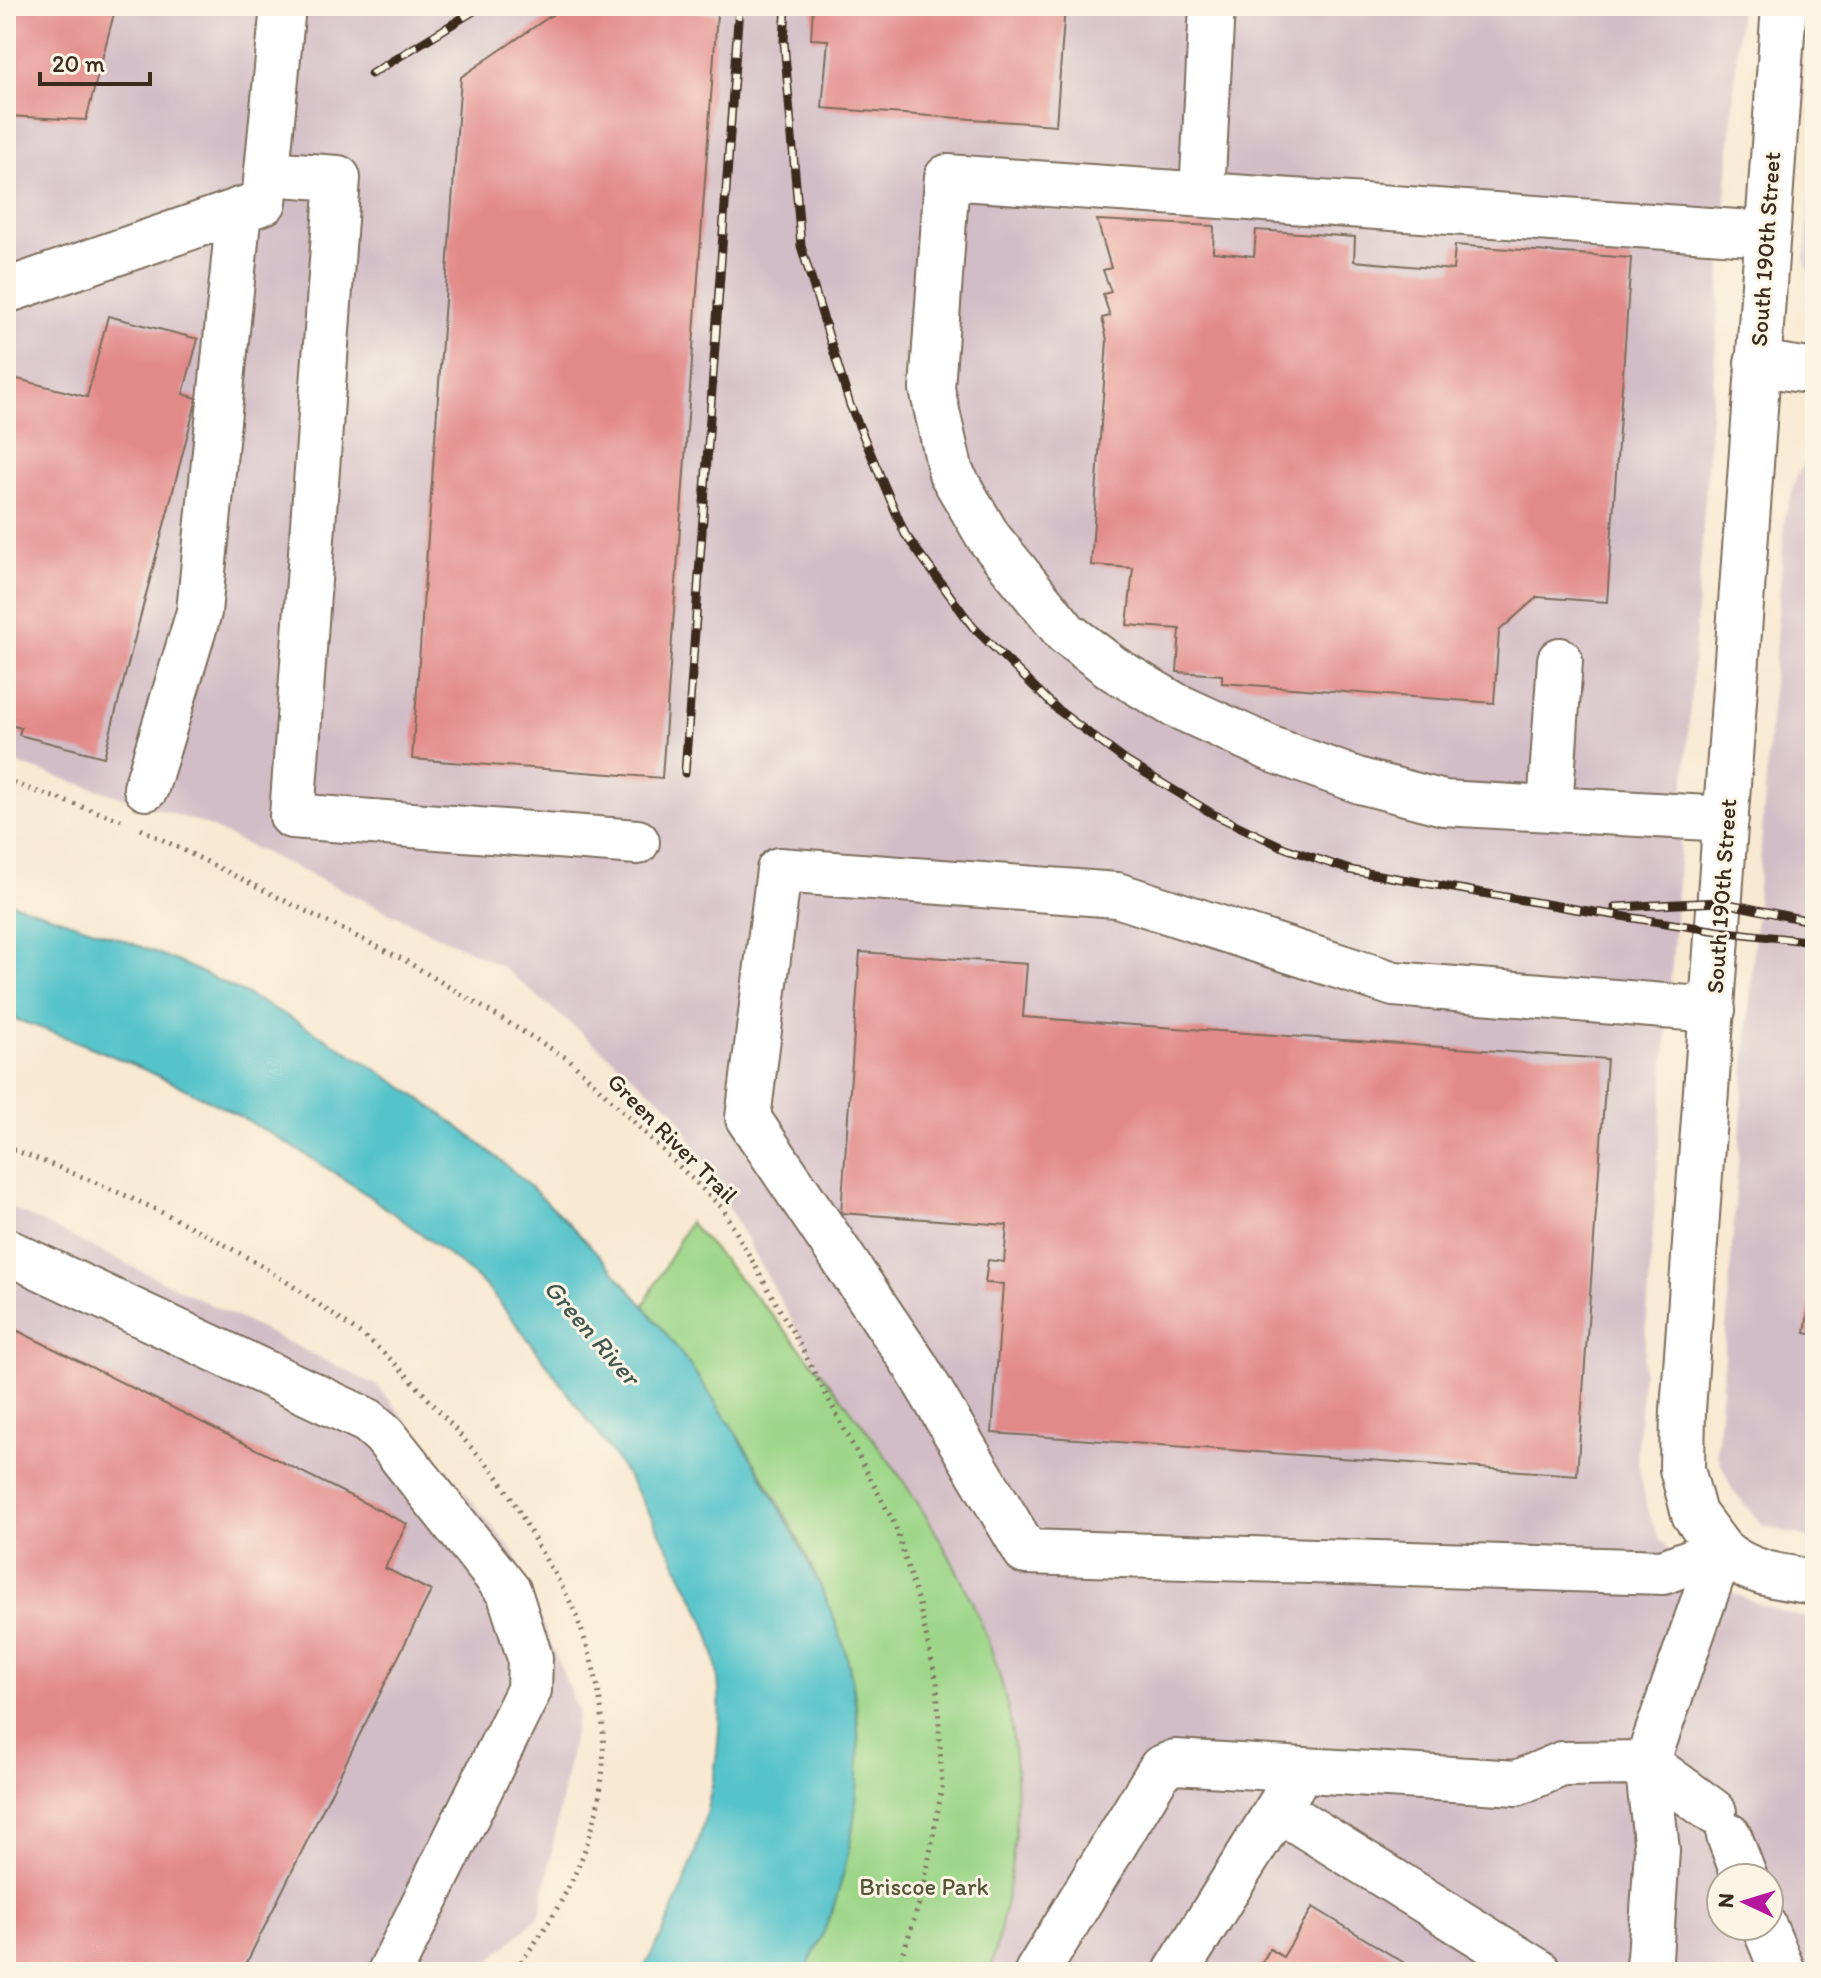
<svg xmlns="http://www.w3.org/2000/svg" width="1821" height="1978" viewBox="0 0 1821 1978" font-family="Itim,sans-serif">
  <rect width="100%" height="100%" fill="#fcf5e5"/>
  <filter id="ink" filterUnits="userSpaceOnUse"><feTurbulence type="fractalNoise" baseFrequency=".0125" numOctaves="2"/><feDisplacementMap in="SourceGraphic" scale="16" xChannelSelector="R" yChannelSelector="G"/><feConvolveMatrix kernelMatrix="1 2 1 2 8 2 1 2 1" color-interpolation-filters="sRGB"/></filter>
  <filter id="wash" filterUnits="userSpaceOnUse"><feTurbulence type="fractalNoise" baseFrequency=".006" numOctaves="4" result="noise"/><feDisplacementMap in="SourceGraphic" scale="32" xChannelSelector="R" yChannelSelector="G"/><feGaussianBlur stdDeviation="1.8" result="paint"/><feColorMatrix in="noise" values="0 0 0 0 0 0 0 0 0 0 0 0 0 0 0 0 0 1.4 0 .05"/><feComposite in="paint" operator="in"/></filter>
  <g filter="url(#wash)">
    <rect width="100%" height="100%" fill="#f8e9d2"/>
    <path fill="#d2bdc6" fill-rule="evenodd" d="M 6,6 L 1740,6 L 1637,1456 L 1647,1508 L 1660,1540 L 1699,1578 L 1766,1607 L 1815,1621 L 1815,1972 L 990,1972 L 1010,1884 L 1016,1785 L 1012,1733 L 1000,1677 L 975,1608 L 934,1531 L 817,1366 L 675,1111 L 501,966 L 204,824 L 6,760 ZM 1721,1878 L 1769,1878 L 1769,1926 L 1721,1926 Z
      M 1815,118 L 1815,287 L 1805,262 Z
      M 1815,445 L 1815,1540 L 1762,1525 L 1732,1489 L 1717,1454 L 1785,516 L 1797,475 Z
      M 6,1205 L 378,1386 L 515,1554 L 578,1711 L 540,1916 L 477,1972 L 6,1972 Z"/>
    <path fill="#9dd689" stroke="#6c8054" stroke-width="2" d="M 689,1222 C 815,1364 982,1537 1012,1732 C 1024,1812 1010,1895 990,1972 L 804,1972 C 825,1935 838,1894 846,1853 C 860,1789 865,1719 846,1655 C 807,1525 723,1413 644,1305 Z"/>
    <path fill="#55c3ca" stroke="#487674" stroke-width="2" d="M 6,901 C 65,920 126,939 183,964 C 259,998 331,1039 400,1085 C 566,1195 698,1351 790,1527 C 812,1568 835,1612 847,1658 C 872,1757 855,1883 804,1972 L 641,1972 C 696,1883 745,1725 705,1623 C 699,1606 689,1590 682,1575 C 655,1521 629,1475 593,1427 C 566,1392 542,1355 513,1320 C 504,1309 495,1295 484,1285 C 455,1258 422,1234 390,1211 C 272,1125 144,1062 6,1016 Z"/>
    <g id="blocks">
      <path fill="#e28a89" d="M 6,6 L 116,6 L 86,120 L 6,116 Z
        M 565,6 L 613,6 L 717,14 L 662,778 L 412,759 L 461,77 Z
        M 813,6 L 1065,6 L 1056,125 L 822,108 L 828,40 L 811,39 Z
        M 1097,220 L 1214,226 L 1213,252 L 1254,256 L 1256,230 L 1355,237 L 1354,261 L 1453,270 L 1455,245 L 1631,258 L 1607,602 L 1537,597 L 1499,631 L 1494,703 L 1222,683 L 1222,675 L 1177,672 L 1180,629 L 1127,625 L 1133,568 L 1091,565 L 1107,340 L 1102,318 L 1110,316 L 1103,294 L 1111,292 L 1103,270 L 1111,268 Z
        M 108,316 L 198,339 L 183,394 L 197,398 L 104,757 L 19,735 L 21,728 L 6,724 L 6,376 L 87,397 Z
        M 860,952 L 1027,964 L 1023,1017 L 1607,1059 L 1577,1475 L 992,1433 L 1003,1284 L 985,1283 L 988,1260 L 1004,1262 L 1007,1225 L 841,1213 Z
        M 1813,1280 L 1815,1280 L 1815,1335 L 1805,1333 Z
        M 6,1325 L 407,1524 L 385,1568 L 431,1591 L 242,1972 L 6,1972 Z
        M 1313,1907 L 1419,1972 L 1256,1972 L 1270,1949 L 1283,1957 Z"/>
    </g>
  </g>
  <g filter="url(#ink)">
    <use href="#blocks" fill-opacity="0" stroke="#7d6d5d" stroke-width="2"/>
    <g fill="none" stroke-linecap="round" stroke-linejoin="round">
      <g stroke="#7d6d5d" stroke-width="48">
        <path id="minor" d="M 267,173 L 338,178 L 292,816 L 637,842
          M 1202,194 L 1212,6
          M 6,291 L 264,202 L 283,6
          M 1757,363 L 1815,372
          M 146,788 L 199,612 L 239,210
          M 1550,809 L 1560,660
          M 1726,819 L 1444,803 L 1360,781 L 1276,751 L 1173,704 L 1114,669 L 1066,633 L 989,538 L 951,473 L 932,389 L 947,177 L 1766,234
          M 1713,1010 L 1394,984 L 1117,895 L 779,870 L 748,1118 L 915,1365 L 1026,1552 L 1663,1572 L 1721,1550 C 1748,1574 1781,1577 1815,1582
          M 6,1251 L 368,1421 L 384,1435 L 509,1592 L 530,1658 L 529,1690 L 390,1972
          M 1278,1809 L 1539,1972
          M 1729,1836 L 1745,1878
          M 1764,1926 L 1783,1972
          M 1037,1972 L 1161,1768 L 1175,1762 L 1517,1783 L 1562,1764 L 1647,1763 L 1714,1812
          M 1176,1972 L 1293,1784
          M 1647,1972 L 1650,1958 L 1657,1850 L 1647,1763 L 1721,1550 L 1694,1514 L 1682,1469 L 1683,1410 L 1784,6"/>
      </g>
      <path stroke="#7d6d5d" stroke-width="5" stroke-dasharray="2 6" stroke-linecap="butt" d="M 6,781 L 121,820
        M 141,829 L 406,961 L 570,1060 L 723,1209 L 802,1349 L 895,1525 L 919,1605 L 937,1683 L 942,1788 L 922,1895 L 897,1972
        M 6,1147 C 120,1190 230,1238 328,1311 C 344,1323 362,1334 377,1347 C 410,1376 439,1411 468,1444 C 480,1457 494,1470 503,1485 C 517,1505 527,1527 539,1548 C 550,1567 563,1586 572,1606 C 631,1744 605,1857 513,1972"/>
      <use href="#minor" stroke="#fff" stroke-width="44"/>
      <g stroke="#3b2a1e" stroke-width="9">
        <path id="rail" d="M 786,6 L 784,41 L 801,246 L 850,405 L 905,534 L 973,627 L 1058,710 L 1126,761 L 1213,814 L 1285,848 L 1350,870 L 1575,909 L 1718,931 L 1815,942
          M 371,74 L 482,6
          M 685,773 L 739,6
          M 1615,907 L 1720,902 L 1815,922"/>
      </g>
      <use href="#rail" stroke="#fcf5e5" stroke-width="6" stroke-dasharray="18" stroke-linecap="butt"/>
    </g>
  </g>
  <g text-anchor="middle" dominant-baseline="central" stroke-width="6" stroke-linejoin="round" paint-order="stroke">
    <g font-size="24" fill="#3b2a1e" stroke="#fcf5e5">
      <text transform="translate(1765 249) rotate(-86)">South 190th Street</text>
      <text transform="translate(1721 896) rotate(-86)">South 190th Street</text>
      <text transform="translate(673 1138) rotate(45)">Green River Trail</text>
    </g>
    <g font-size="24" fill="#545539" stroke="#fcf5e5">
      <text x="924" y="1886">Briscoe Park</text>
    </g>
    <g font-size="26" font-style="italic" fill="#435852" stroke="#fcf5e5">
      <text transform="translate(592 1332) rotate(49)">Green River</text>
    </g>
  </g>
  <rect width="1821" height="1978" fill="none" stroke="#fcf5e5" stroke-width="32"/>
  <g transform="translate(1745 1902) rotate(274)"><circle r="38" fill="#fcf5e5" stroke="#afa495" stroke-width="2"/>
  <path d="M0-6L14 30L0 20L-14 30Z" fill="#b5179e"/>
  <text y="-12" font-size="22" font-weight="bold" text-anchor="middle" fill="#3b2a1e">N</text>
  </g>
  <path d="M40 72v12h110v-12" fill="none" stroke="#3b2a1e" stroke-width="4"/>
  <text x="52" y="72" font-size="24" fill="#3b2a1e" stroke="#fcf5e5" stroke-width="6" paint-order="stroke">20 m</text>
</svg>
